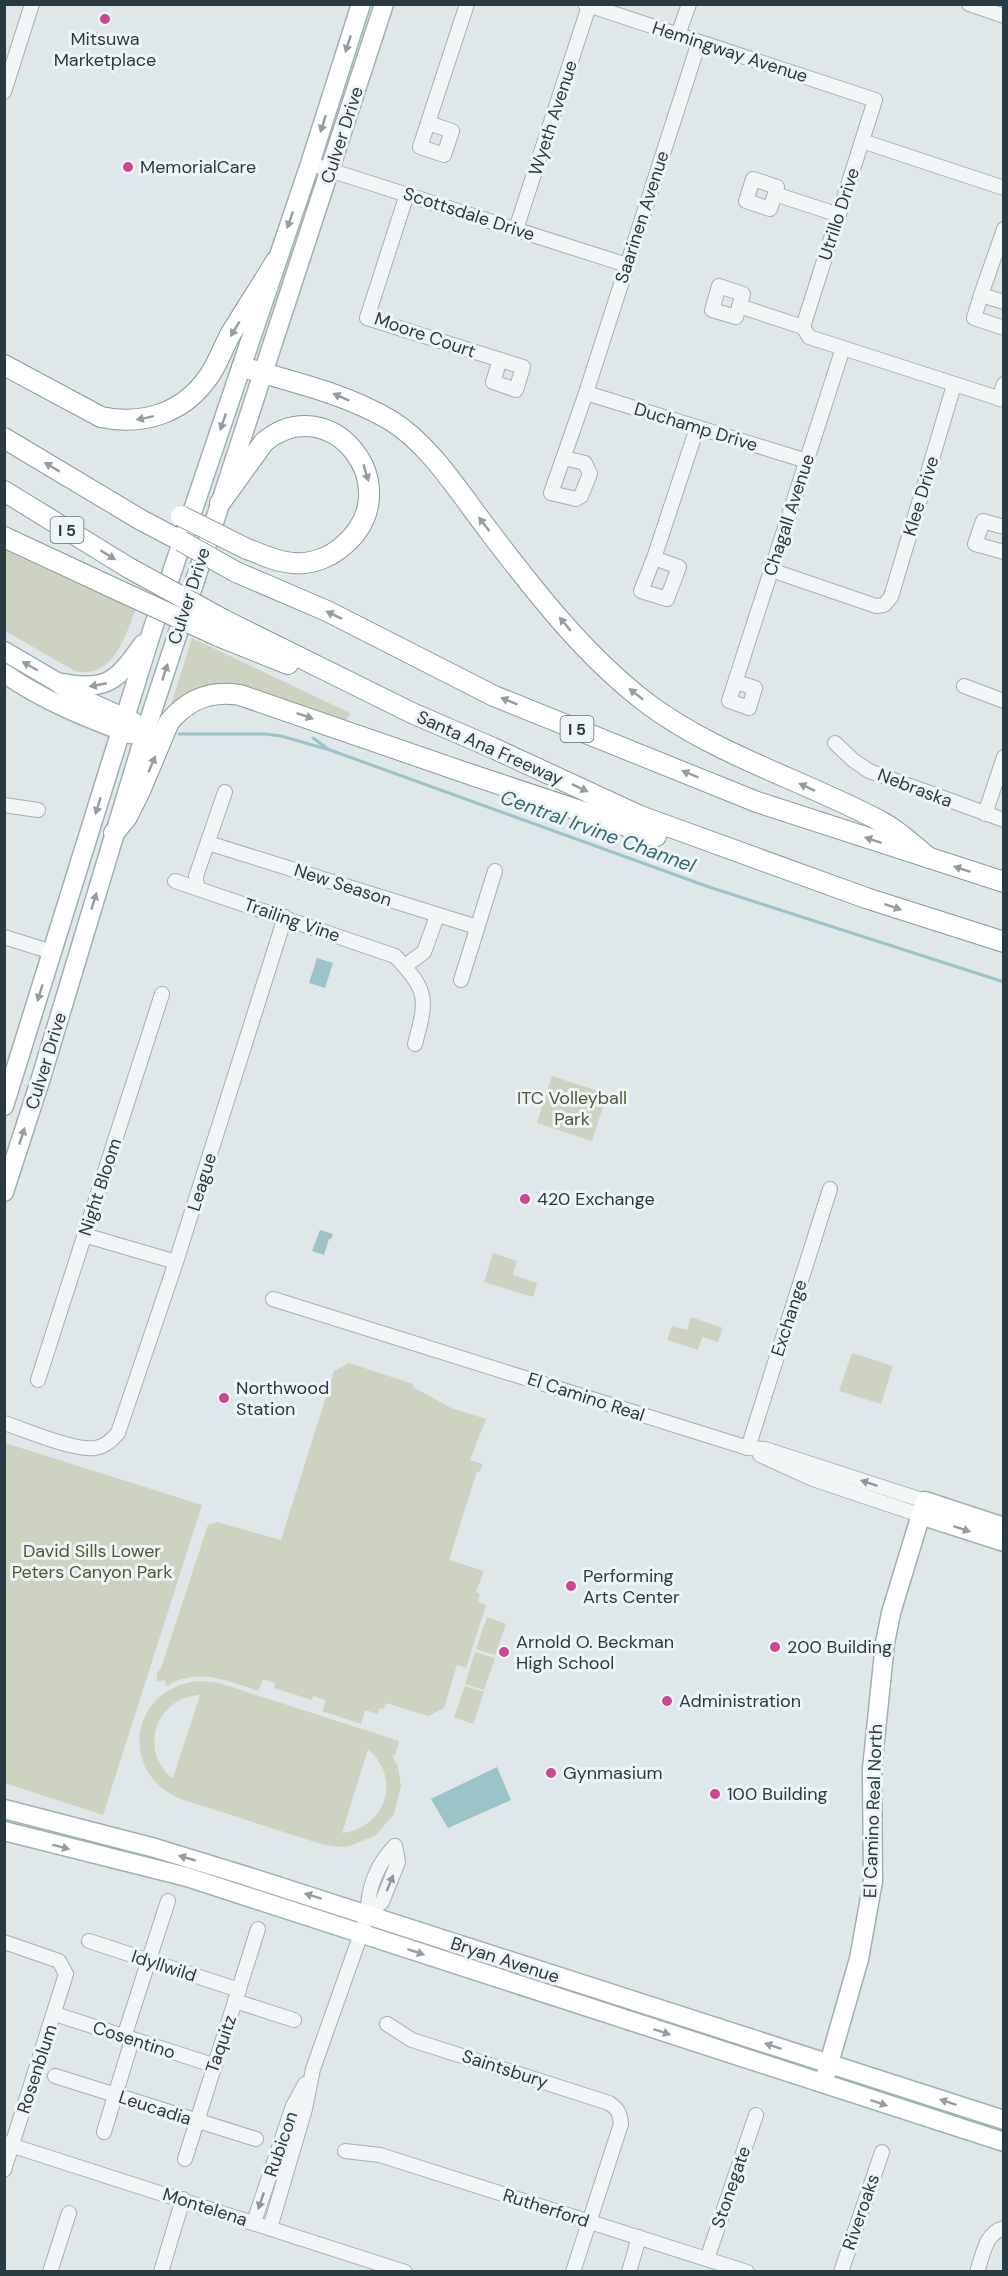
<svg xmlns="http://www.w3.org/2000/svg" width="1008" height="2276" font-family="'DM Sans',sans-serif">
  <rect width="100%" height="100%" fill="#e0e7e9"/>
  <g fill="#cdd2c1" fill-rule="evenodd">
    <path d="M 4,546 L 136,609 C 125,636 113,680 75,671 L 5,631 Z"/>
    <polygon points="192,638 350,713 345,724 250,691 169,711"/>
    <polygon points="552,1076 607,1094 592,1141 537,1123"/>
    <polygon points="493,1253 517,1261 513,1275 537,1283 533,1297 484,1282"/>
    <polygon points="691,1317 723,1328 718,1342 702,1337 698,1350 667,1340 672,1326 687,1330"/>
    <polygon points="852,1353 893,1366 881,1404 839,1391"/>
    <path d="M 349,1363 L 413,1384 L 413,1387 L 451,1408 L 486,1419 L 470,1460 L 483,1464 L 480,1472 L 477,1471 L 449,1560 L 484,1571 L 476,1592 L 480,1594 L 478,1602 L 486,1605 L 466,1668 L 457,1665 L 444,1708 L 428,1716 L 386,1703 L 384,1709 L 380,1708 L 378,1714 L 365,1710 L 361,1724 L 322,1711 L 326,1700 L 313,1696 L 312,1700 L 274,1688 L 275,1683 L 263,1679 L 258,1691 C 228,1681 197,1667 167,1686 L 164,1680 L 157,1682 L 157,1673 L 161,1668 L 208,1525 L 217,1522 L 281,1540 L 334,1371 Z"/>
    <polygon points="5,1443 202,1505 103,1815 5,1783"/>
    <polygon points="487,1617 506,1624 495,1655 476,1649"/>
    <polygon points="475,1652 495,1658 484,1690 465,1684"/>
    <path d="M 200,1681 L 219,1683 L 399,1741 L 395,1755 L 392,1755 L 398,1767 L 401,1786 L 394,1814 L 376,1835 L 350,1846 L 340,1847 L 321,1844 L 181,1799 C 116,1772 131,1686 200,1681 ZM 200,1695 L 173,1778 L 172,1778 C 138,1750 156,1697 200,1695 ZM 368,1749 C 402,1778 386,1828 342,1833 Z"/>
    <polygon points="465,1686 484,1692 473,1724 454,1717"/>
  </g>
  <g fill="#9bc3c8">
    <polygon points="317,958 333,963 325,988 309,983"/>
    <polygon points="320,1230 333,1234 331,1239 329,1239 324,1255 312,1251"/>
    <polygon points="497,1767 511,1800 448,1828 431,1799"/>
  </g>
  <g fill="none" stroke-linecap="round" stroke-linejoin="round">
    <g stroke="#9bc3c8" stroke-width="3">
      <polyline points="179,734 265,734 281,736 330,750 709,887 1004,982"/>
      <polyline points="313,738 328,749"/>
    </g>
    <g stroke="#a5b0b3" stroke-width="16">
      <g id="minor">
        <polyline points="585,4 875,100 803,327"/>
        <polyline points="969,4 1004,16"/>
        <polyline points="678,35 689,4"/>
        <polyline points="4,92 32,4"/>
        <polyline points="428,123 452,131 444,155 420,147 467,4"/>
        <polyline points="862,141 1004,188"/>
        <polyline points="320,167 627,265"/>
        <polyline points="407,194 367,318 523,367 516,390 493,382 500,360"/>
        <polyline points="775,194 770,209 746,201 753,179 777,187 775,194 839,215"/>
        <polyline points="516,229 589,6"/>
        <polyline points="1004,229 981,295 1004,302"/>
        <polygon points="719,286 743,294 736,317 712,310"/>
        <polyline points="981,295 974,318 1004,328"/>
        <polyline points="739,306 803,327 809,337 1004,400"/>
        <polyline points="586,393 807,461"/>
        <polyline points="999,399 1004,384"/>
        <polyline points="564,458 585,463 590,474 581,496 576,499 551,493 586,393 699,42"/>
        <polyline points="1004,527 983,521 975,544 1004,552"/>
        <polyline points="654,558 679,567 667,599 641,591 654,558 697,428"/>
        <polyline points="771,570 876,606 884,605 891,597 954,385"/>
        <polyline points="736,682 755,688 749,708 729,701 843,348"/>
        <polyline points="964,686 1004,701"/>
        <polyline points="835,743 853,760 869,771 1004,820"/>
        <polyline points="4,805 38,810"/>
        <polyline points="985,814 1004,757"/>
        <polyline points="208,843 477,927"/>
        <path d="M 175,881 L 395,956 C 429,992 427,999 415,1044"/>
        <polyline points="197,888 196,876 225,792"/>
        <polyline points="4,937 52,952"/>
        <polyline points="405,966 424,952 437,916"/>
        <polyline points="461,980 495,871"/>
        <polyline points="84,1235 176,1262"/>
        <polyline points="273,1299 748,1448 765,1449 925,1501"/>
        <polyline points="38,1380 162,994"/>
        <path d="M 4,1423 C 26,1430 74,1451 95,1448 C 105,1447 112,1440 118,1433 L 176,1262 L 285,917"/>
        <polyline points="748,1448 830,1189"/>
        <polyline points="760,1455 813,1479 920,1515"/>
        <polyline points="368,1914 382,1902 398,1862 395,1846"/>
        <polyline points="89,1941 239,1990"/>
        <polyline points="4,1942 59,1961 66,1974 4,2170"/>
        <polyline points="235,2001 294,2020"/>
        <polyline points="55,2014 213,2065"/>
        <path d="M 387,2024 L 412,2040 L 609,2103 C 618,2109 620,2113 621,2124 L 573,2272"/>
        <polyline points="124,2037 168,1901"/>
        <polyline points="55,2076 256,2139"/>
        <polyline points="104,2132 132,2040"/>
        <polyline points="4,2143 405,2272"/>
        <polyline points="345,2151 380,2155 747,2272"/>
        <polyline points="185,2159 258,1929"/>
        <polyline points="254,2222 293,2106 305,2084"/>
        <path d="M 270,2228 L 305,2109 L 313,2069 L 368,1914 C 367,1889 377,1864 395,1846"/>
        <polyline points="707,2259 756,2115"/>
        <polyline points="50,2272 69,2213"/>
        <polyline points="161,2272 183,2199"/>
        <polyline points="629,2272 639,2237"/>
        <polyline points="841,2272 882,2152"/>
        <path d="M 977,2272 C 983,2255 985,2233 1004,2228"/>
      </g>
    </g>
    <g stroke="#9fb0b4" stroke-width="21">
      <g id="major">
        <polyline points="4,651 57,682 74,695 134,722"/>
        <path d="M 4,673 C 42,700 87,718 130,734"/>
        <path d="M 63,683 C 108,692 118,679 143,644"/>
        <polyline points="4,1106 152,631 310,164 361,4"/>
        <polyline points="4,1192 41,1078 147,727 384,4"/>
        <polyline points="920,1515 1004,1542"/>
        <polyline points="4,1809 155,1848 243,1875 1004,2120"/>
        <polyline points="4,1831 187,1877 230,1891 1004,2142"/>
        <polyline points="826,2074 859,1959 873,1881 872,1769 885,1643 891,1613 925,1501 1004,1527"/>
      </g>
    </g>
    <g stroke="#889a9f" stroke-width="22">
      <g id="highway">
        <path d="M 4,365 L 101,417 C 143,426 184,413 209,376 C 218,363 223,348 230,335 C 245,310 261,286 276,261"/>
        <path d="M 242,367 C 292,382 344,393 390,420 C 430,444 461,495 489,531 C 536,593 586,657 648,704 C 718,756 806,781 882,822 C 899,831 914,846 929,858"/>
        <polyline points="4,438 141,520 181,541"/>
        <polyline points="4,491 129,568"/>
        <path d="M 220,503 L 264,442 C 330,387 411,487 344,545 C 331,557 311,565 293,563 C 277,562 260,554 245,548"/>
        <polyline points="4,537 122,592"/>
        <polyline points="236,572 327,611 494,696 757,802 1004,882"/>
        <polyline points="224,620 412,713 493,748 640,816 866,898 1004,942"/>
        <polyline points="218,636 288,664"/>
        <path d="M 114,833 L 127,817 L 140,791 L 169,722 C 188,699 211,690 240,695 L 472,775 L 656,836"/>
      </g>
    </g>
    <use href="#minor" stroke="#f3f6f7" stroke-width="14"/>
    <use href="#major" stroke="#fff" stroke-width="18"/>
    <use href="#highway" stroke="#fff" stroke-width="20"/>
    <g stroke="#889a9f" stroke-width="22" stroke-linecap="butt">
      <g id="highway-bridge">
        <polyline points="181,516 245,548"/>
        <polyline points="181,541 236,572"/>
        <polyline points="129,568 224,620"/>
        <polyline points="122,592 218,636"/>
      </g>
    </g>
    <use href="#highway-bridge" stroke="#fff" stroke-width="20"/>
  </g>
  <defs><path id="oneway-solid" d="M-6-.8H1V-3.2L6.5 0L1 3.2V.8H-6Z" transform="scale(1.5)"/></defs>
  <g fill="#949da0">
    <use href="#oneway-solid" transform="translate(348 44) rotate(108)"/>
    <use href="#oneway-solid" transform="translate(323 124) rotate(108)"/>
    <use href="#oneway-solid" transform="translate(290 220) rotate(109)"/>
    <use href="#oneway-solid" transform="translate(235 329) rotate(121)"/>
    <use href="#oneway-solid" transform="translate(341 397) rotate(-156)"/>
    <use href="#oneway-solid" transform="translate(145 418) rotate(168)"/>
    <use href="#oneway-solid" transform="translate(223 422) rotate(109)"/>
    <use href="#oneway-solid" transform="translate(52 467) rotate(-149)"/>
    <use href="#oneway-solid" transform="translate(366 473) rotate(73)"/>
    <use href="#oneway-solid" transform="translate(484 524) rotate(-127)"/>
    <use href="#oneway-solid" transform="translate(108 555) rotate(32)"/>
    <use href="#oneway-solid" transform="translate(334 615) rotate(-154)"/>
    <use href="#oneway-solid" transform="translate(565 624) rotate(-130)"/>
    <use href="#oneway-solid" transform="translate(30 666) rotate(-150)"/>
    <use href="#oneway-solid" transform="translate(165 672) rotate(-72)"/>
    <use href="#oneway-solid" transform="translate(98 685) rotate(169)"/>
    <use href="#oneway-solid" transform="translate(636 694) rotate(-142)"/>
    <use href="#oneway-solid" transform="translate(509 701) rotate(-158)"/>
    <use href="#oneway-solid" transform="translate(305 716) rotate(19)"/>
    <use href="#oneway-solid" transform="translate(152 764) rotate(-67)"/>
    <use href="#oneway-solid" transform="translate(690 774) rotate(-158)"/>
    <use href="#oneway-solid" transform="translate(807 787) rotate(-155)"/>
    <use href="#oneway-solid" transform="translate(580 788) rotate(25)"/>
    <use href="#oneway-solid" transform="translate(98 806) rotate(107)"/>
    <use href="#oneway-solid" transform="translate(873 840) rotate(-162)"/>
    <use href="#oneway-solid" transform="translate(962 869) rotate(-162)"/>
    <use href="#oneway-solid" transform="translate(94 901) rotate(-73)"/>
    <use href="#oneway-solid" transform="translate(893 907) rotate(18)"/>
    <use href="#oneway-solid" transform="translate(40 993) rotate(107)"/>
    <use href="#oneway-solid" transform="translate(22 1136) rotate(-72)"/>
    <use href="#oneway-solid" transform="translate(962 1529) rotate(18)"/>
    <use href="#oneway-solid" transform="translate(61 1847) rotate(15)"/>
    <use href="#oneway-solid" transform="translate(187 1858) rotate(-164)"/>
    <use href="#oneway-solid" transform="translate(313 1896) rotate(-163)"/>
    <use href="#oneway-solid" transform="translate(416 1952) rotate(18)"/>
    <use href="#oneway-solid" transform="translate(662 2032) rotate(18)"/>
    <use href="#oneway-solid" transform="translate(773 2046) rotate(-162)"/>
    <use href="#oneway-solid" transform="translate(948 2102) rotate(-162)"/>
    <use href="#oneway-solid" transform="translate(879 2103) rotate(18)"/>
  </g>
  <g fill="#8e989c">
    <use href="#oneway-solid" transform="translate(869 1483) rotate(-162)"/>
    <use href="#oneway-solid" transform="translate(390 1883) rotate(-68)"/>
    <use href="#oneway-solid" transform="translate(261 2201) rotate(109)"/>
  </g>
  <g fill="#cc4791" stroke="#eff5f6" stroke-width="2">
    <circle cx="105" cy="19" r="6"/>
    <circle cx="128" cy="167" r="6"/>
    <circle cx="525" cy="1199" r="6"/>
    <circle cx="224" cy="1398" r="6"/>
    <circle cx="571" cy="1586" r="6"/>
    <circle cx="775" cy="1647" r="6"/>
    <circle cx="504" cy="1652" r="6"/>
    <circle cx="667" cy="1701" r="6"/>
    <circle cx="551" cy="1773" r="6"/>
    <circle cx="715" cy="1794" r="6"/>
  </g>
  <g text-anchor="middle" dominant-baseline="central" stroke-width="6" stroke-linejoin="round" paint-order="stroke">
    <g fill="#eff5f6" stroke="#647377" stroke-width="1.5">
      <rect x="50.5" y="517" width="33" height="26" rx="4.5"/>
      <rect x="560.5" y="716" width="33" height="26" rx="4.5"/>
    </g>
    <g font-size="16" font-weight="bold" fill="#293b40">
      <text x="67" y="530">I 5</text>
      <text x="577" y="729">I 5</text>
    </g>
    <g font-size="18" fill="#293b40" stroke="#eff5f6" text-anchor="start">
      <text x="105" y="39" text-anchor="middle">Mitsuwa<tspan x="105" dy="21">Marketplace</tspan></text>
      <text x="140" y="167">MemorialCare</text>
      <text x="537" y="1199">420 Exchange</text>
      <text x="236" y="1388">Northwood<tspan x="236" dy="21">Station</tspan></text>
      <text x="583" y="1576">Performing<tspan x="583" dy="21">Arts Center</tspan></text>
      <text x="516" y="1642">Arnold O. Beckman<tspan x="516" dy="21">High School</tspan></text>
      <text x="787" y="1647">200 Building</text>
      <text x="679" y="1701">Administration</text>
      <text x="563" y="1773">Gynmasium</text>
      <text x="727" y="1794">100 Building</text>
    </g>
    <g font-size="18" fill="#293b40" stroke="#eff5f6">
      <text transform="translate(730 52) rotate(18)">Hemingway Avenue</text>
      <text transform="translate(553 118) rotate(-72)">Wyeth Avenue</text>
      <text transform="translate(342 135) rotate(-72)">Culver Drive</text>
      <text transform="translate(469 214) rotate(18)">Scottsdale Drive</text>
      <text transform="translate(839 214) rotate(-72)">Utrillo Drive</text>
      <text transform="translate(642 217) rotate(-72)">Saarinen Avenue</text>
      <text transform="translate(425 335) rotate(19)">Moore Court</text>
      <text transform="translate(696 427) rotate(17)">Duchamp Drive</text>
      <text transform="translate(921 496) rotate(-73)">Klee Drive</text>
      <text transform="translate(789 515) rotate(-72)">Chagall Avenue</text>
      <text transform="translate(189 596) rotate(-72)">Culver Drive</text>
      <text transform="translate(490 748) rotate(24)">Santa Ana Freeway</text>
      <text transform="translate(915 788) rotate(21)">Nebraska</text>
      <text transform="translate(343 885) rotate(18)">New Season</text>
      <text transform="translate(292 920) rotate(19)">Trailing Vine</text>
      <text transform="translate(46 1061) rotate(-73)">Culver Drive</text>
      <text transform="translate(202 1182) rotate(-73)">League</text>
      <text transform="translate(100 1187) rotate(-72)">Night Bloom</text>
      <text transform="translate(789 1318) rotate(-72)">Exchange</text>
      <text transform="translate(586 1397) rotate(18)">El Camino Real</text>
      <text transform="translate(873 1811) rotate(-88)">El Camino Real North</text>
      <text transform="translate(505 1960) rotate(18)">Bryan Avenue</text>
      <text transform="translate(164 1966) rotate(18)">Idyllwild</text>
      <text transform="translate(134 2040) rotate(18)">Cosentino</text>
      <text transform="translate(221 2044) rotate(-71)">Taquitz</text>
      <text transform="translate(37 2069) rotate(-72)">Rosenblum</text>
      <text transform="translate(505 2069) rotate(18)">Saintsbury</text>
      <text transform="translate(155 2108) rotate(18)">Leucadia</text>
      <text transform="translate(281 2144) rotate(-71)">Rubicon</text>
      <text transform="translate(731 2187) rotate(-71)">Stonegate</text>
      <text transform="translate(205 2207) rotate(18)">Montelena</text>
      <text transform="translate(546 2208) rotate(18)">Rutherford</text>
      <text transform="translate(861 2212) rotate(-71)">Riveroaks</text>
    </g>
    <g font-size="18" fill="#4c5b36" stroke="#eff5f6">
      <text x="572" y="1098">ITC Volleyball<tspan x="572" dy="21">Park</tspan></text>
      <text x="92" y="1551">David Sills Lower<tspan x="92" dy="21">Peters Canyon Park</tspan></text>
    </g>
    <g font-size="20" font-style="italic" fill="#346a73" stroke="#eff5f6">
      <text transform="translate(598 831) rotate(20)">Central Irvine Channel</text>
    </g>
  </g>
  <rect width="1008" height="2276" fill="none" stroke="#293b40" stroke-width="12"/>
</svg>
